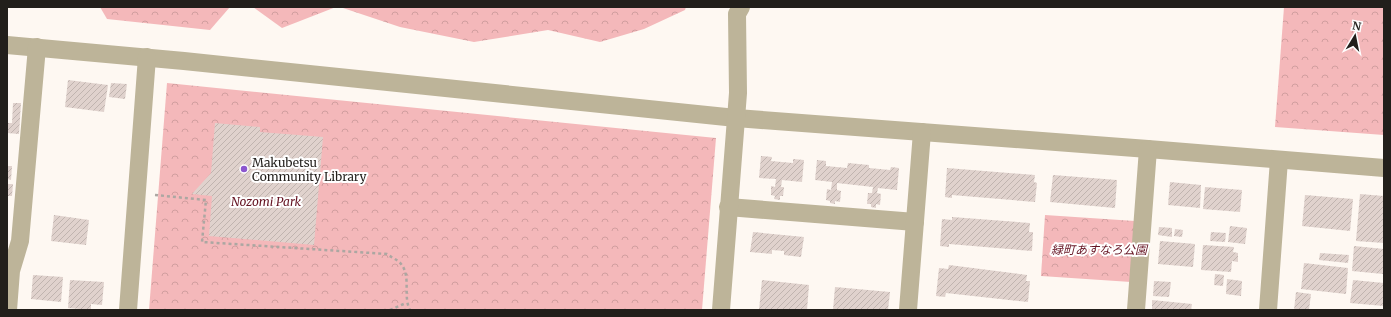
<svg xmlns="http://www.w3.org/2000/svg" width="1391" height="317" font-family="Merriweather,'Noto Sans JP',serif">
  <defs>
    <pattern id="forest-crowns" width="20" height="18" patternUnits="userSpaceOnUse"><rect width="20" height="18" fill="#f4b8ba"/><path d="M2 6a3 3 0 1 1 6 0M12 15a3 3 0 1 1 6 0" fill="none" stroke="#d19e9f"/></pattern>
    <pattern id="building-hatch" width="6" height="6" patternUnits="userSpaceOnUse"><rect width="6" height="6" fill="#e0d2cd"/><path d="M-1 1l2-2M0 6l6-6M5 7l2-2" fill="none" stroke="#c0b4af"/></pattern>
  </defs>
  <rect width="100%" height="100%" fill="#fef8f2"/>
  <g fill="url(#forest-crowns)">
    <polygon points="100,7 230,7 210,30 107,19"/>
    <polygon points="253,7 336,7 282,28"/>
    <polygon points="340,7 686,7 685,10 644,29 600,42 548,30 474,42 400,27"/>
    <polygon points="1284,7 1384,7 1384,135 1275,127"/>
    <polygon points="167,83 716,138 702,310 149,310"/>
    <polygon points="1045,215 1135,221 1131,282 1041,276"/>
  </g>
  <g fill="url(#building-hatch)">
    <polygon points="68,80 108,85 104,112 65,107"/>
    <polygon points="111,83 127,84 125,99 109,97"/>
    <polygon points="13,103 21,103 19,134 7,133 7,123 12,123"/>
    <polygon points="215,123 260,127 260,132 323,137 314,245 209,236 212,196 192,194 211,173"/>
    <polygon points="761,156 772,157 771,161 793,163 793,159 804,160 802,182 782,180 781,187 784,187 783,196 780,196 780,200 774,199 775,196 771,195 771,186 775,187 776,179 759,178"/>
    <polygon points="817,160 826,161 826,166 847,168 848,163 869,165 869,168 890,170 891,167 899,168 897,190 878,188 877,193 881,194 880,205 876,204 876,208 871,207 871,204 867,204 868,193 872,193 873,187 837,183 837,190 841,191 840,202 835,201 835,204 830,203 830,201 826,200 827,189 831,190 832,182 815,180"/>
    <polygon points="7,166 12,166 11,180 7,179"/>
    <polygon points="947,168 1035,175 1034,182 1037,183 1035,202 952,195 952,198 945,197"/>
    <polygon points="1053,175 1117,180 1115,208 1050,202"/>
    <polygon points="1170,182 1201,185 1200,208 1168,205"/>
    <polygon points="7,184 13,184 12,196 7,196"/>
    <polygon points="1205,187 1242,190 1240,212 1203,209"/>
    <polygon points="1360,194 1384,196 1384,243 1356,241"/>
    <polygon points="1305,195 1353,199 1350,231 1302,226"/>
    <polygon points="54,215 89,220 86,245 51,241"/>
    <polygon points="952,217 1030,223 1029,232 1033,232 1032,251 949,244 949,247 940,246 942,219 952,220"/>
    <polygon points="1230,226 1247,228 1245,244 1228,242"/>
    <polygon points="1159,227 1172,228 1172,237 1158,235"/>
    <polygon points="1175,229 1183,230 1182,237 1174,236"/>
    <polygon points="753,232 804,237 801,257 784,255 784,251 772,250 772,254 750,252"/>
    <polygon points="1211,232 1226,233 1225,242 1210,241"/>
    <polygon points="1160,241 1195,244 1193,267 1158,264"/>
    <polygon points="1203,245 1234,247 1233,252 1238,253 1238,262 1232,261 1231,272 1201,270"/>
    <polygon points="1354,246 1384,249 1383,274 1352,271"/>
    <polygon points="1320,253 1349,255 1348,263 1319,260"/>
    <polygon points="1304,263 1348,268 1346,294 1301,289"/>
    <polygon points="949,265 1027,275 1026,281 1030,281 1028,302 946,293 945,297 936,296 939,268 948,269"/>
    <polygon points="1215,274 1224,275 1223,286 1214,285"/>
    <polygon points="33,275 63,277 61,302 31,299"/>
    <polygon points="1227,279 1242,281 1241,296 1226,294"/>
    <polygon points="70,280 104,282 102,305 91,304 91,310 68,308"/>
    <polygon points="762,280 809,285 807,310 759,310"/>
    <polygon points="1353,280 1384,283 1384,306 1350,303"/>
    <polygon points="1154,281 1171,282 1169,297 1153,296"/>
    <polygon points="835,287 890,292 888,310 833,310"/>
    <polygon points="1296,292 1311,294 1309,310 1294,310"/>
    <polygon points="1152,300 1192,304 1191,310 1152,310"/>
  </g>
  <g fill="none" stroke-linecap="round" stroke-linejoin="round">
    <g stroke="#aca7a2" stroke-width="2.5" stroke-dasharray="3 3" stroke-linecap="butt">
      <path d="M 155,195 L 206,200 L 202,242 L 387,254 C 391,257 395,259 398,261 C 413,273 402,295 410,310"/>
      <polyline points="390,310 406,303"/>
    </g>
    <g stroke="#bdb499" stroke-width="18">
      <polyline points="7,45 184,61 736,118 1148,149 1384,168"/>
      <polyline points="728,207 915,222"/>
      <polyline points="8,310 11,271 20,241 37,47"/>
      <polyline points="128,310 147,57"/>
      <polyline points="721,310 738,93 737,14 741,7"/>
      <polyline points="908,310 922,132"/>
      <polyline points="1136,310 1148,149"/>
      <polyline points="1268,310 1279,160"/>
    </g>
  </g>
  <circle fill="#8c56ce" stroke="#fff" stroke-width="1.5" cx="244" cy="169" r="4"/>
  <g text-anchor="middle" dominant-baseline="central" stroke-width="4" stroke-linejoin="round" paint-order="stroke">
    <g font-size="12" fill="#221f1b" stroke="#fff" text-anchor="start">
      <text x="252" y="162">Makubetsu<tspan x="252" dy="14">Community Library</tspan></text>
    </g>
    <g font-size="12" font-style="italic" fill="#651322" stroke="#fff">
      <text x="266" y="201">Nozomi Park</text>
      <text x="1099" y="249">緑町あすなろ公園</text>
    </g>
  </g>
  <rect width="1391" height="317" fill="none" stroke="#221f1b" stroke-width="16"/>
  <g transform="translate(1355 36) rotate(10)" stroke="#ffffff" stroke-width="3" paint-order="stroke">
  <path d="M0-3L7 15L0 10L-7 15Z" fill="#221f1b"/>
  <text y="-6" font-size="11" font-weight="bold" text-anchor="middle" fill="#221f1b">N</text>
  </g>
</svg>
